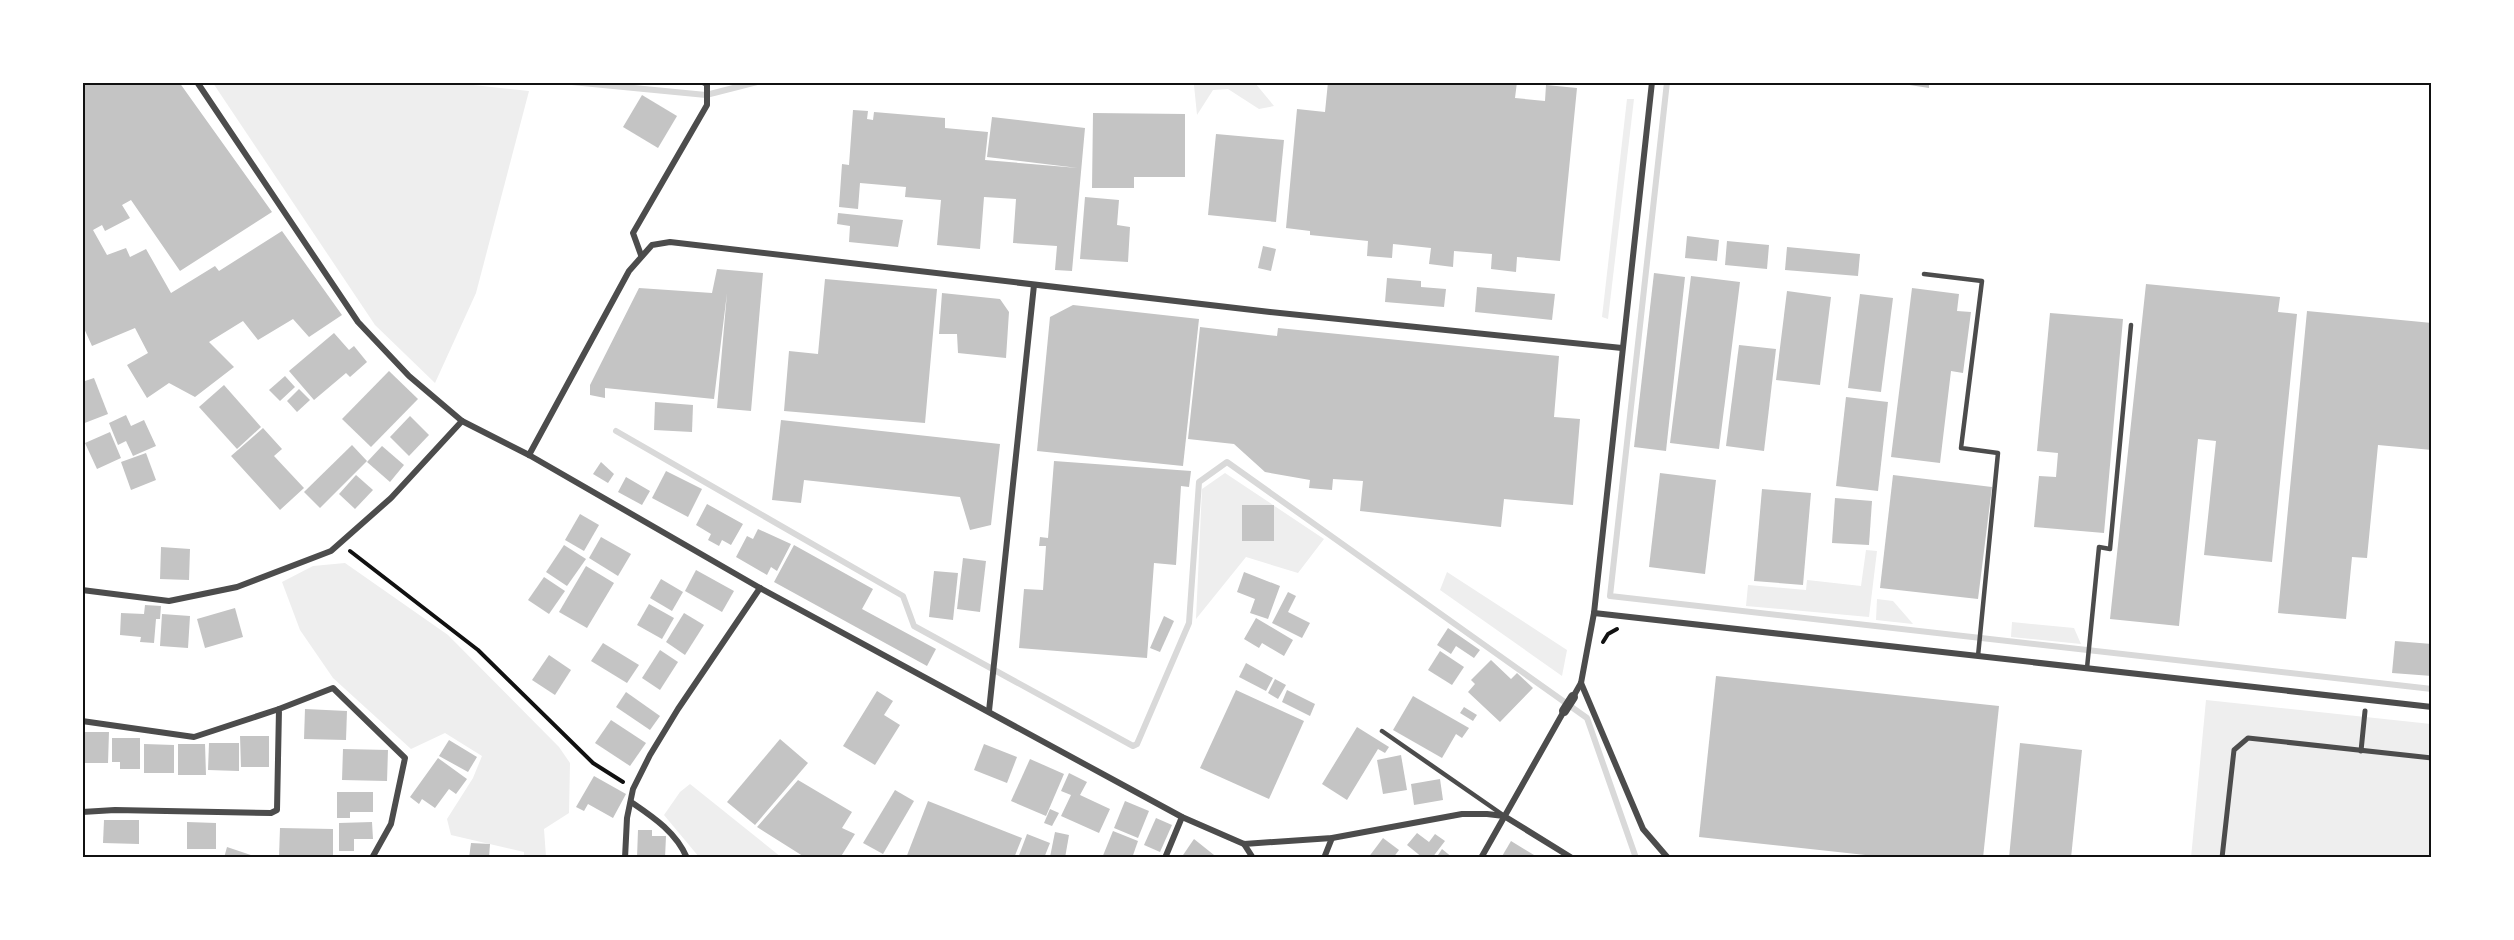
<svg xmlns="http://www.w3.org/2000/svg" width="2514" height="940" font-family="'Open Sans',sans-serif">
  <rect width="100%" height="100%" fill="#fff"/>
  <g fill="#eee">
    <polygon points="446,82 529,91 476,293 435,383 375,325 213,83"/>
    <polygon points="1188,83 1255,83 1274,106 1259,109 1228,89 1213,90 1197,115 1194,85"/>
    <polygon points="1627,99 1634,99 1608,319 1602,317"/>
    <polygon points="1225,473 1324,539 1298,573 1246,557 1196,619 1202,489"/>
    <polygon points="1866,550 1877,551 1869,617 1746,606 1748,585 1806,590 1807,580 1861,586"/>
    <polygon points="345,563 448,635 559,747 570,763 569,813 544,829 546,857 524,857 524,852 451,835 447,819 473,778 482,756 445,733 411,749 333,678 300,630 282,582 313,566"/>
    <polygon points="1447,572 1567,650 1562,676 1440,590"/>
    <polygon points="1877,599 1893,601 1913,624 1876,620"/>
    <polygon points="2012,622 2074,628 2081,644 2011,637"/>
    <polygon points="2206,700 2431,724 2431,857 2191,858"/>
    <polygon points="690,784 781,857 699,857 664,815 680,792"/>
  </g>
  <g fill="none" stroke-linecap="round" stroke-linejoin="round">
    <g stroke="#d9d9d9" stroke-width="6">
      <polyline points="572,82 706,95 757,82"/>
      <polyline points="1667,82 1610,596 2432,689"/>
      <polyline points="616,431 903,596 914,626 1133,746 1137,744 1189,623 1199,482 1227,462 1587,718 1636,858"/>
    </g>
  </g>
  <g fill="#c4c4c4">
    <polygon points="82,82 179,82 272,212 180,271 131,200 122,205 130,218 105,231 102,225 93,230 107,255 126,248 130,257 146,249 171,293 215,266 219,271 282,231 342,315 309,337 293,319 258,340 243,321 209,342 234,367 195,397 169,383 147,398 127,365 148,353 135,328 92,346 82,324"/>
    <polygon points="1328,82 1517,82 1515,98 1545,101 1546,85 1577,88 1560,261 1517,257 1516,272 1491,269 1492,254 1454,251 1453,267 1429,264 1431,248 1393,244 1392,258 1367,256 1368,241 1310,235 1310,231 1286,228 1297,109 1325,112"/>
    <polygon points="1890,82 1929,82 1929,88"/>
    <polygon points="642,95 677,116 658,148 623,127"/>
    <polygon points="853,110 868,111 867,119 873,120 874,112 945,118 945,128 988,132 985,160 1078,168 987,157 992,117 1085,128 1072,271 1055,270 1057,246 1013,243 1016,199 984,197 980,249 937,245 941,200 905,197 906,187 860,183 858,209 839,207 842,164 849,165"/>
    <polygon points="1093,113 1185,114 1185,177 1134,177 1134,188 1092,188"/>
    <polygon points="1216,134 1284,140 1276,222 1208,215"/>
    <polygon points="1085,197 1119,200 1117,225 1130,227 1128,262 1080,259"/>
    <polygon points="838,213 903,220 898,247 849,242 850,226 837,224"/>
    <polygon points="1687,236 1719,240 1717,261 1685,258"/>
    <polygon points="1727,241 1769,245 1767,269 1725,265"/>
    <polygon points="1263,246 1276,249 1271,271 1258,268"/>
    <polygon points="1787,247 1860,254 1858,276 1785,270"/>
    <polygon points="717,269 763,273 751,411 717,408 727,293 714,399 605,388 605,398 590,395 590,385 639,288 712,293"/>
    <polygon points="1654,273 1685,277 1666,451 1634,447"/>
    <polygon points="1691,276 1740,282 1719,449 1670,443"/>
    <polygon points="1387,278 1421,281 1421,287 1446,289 1444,307 1385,302"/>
    <polygon points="825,279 937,289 925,423 784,411 789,351 818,354"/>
    <polygon points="2146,284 2280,297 2278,312 2297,314 2272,562 2204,555 2216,441 2198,439 2179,626 2110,619"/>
    <polygon points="1477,287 1555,294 1552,320 1475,312"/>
    <polygon points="1912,288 1959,294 1957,311 1971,312 1963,373 1951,371 1940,463 1891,457"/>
    <polygon points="1787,291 1831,297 1820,385 1776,380"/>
    <polygon points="942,293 1000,299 1009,312 1006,358 958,353 957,334 939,334"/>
    <polygon points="1860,294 1893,298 1881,392 1848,388"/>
    <polygon points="1073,305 1199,319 1183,466 1037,451 1050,317"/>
    <polygon points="2307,311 2432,323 2432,450 2378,445 2367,558 2352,557 2346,619 2278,613"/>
    <polygon points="2050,313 2123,319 2104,533 2034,527 2039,476 2056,477 2058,453 2037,451"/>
    <polygon points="1200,327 1277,336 1278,328 1559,356 1554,417 1580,419 1573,505 1504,499 1501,527 1360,511 1363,481 1333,479 1332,490 1309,488 1310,480 1265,472 1234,444 1188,439"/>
    <polygon points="334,333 349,350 354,346 367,362 350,377 346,373 314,400 289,371"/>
    <polygon points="1739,345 1776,349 1764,451 1726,446"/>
    <polygon points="389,371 418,399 371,447 342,419"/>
    <polygon points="285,376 295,387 280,401 269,390"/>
    <polygon points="94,378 108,414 82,424 82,382"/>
    <polygon points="224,385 261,427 237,449 199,407"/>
    <polygon points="299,389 310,400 297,412 287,401"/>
    <polygon points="1846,397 1888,402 1878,491 1836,486"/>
    <polygon points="655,402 693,405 692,432 654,430"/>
    <polygon points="126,415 131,426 144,420 156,446 133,456 126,441 118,445 109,423"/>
    <polygon points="410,416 429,435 409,456 390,437"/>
    <polygon points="781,420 1000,444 991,525 970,530 960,497 804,480 801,503 772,500"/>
    <polygon points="263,428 282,449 274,456 304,488 280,510 231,456"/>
    <polygon points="110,432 121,458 97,469 85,443"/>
    <polygon points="352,445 367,461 320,508 304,492"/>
    <polygon points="382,446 404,465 390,482 367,462"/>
    <polygon points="146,453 156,480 131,490 121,462"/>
    <polygon points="1054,461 1191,471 1189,487 1181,486 1176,565 1154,563 1147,658 1019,648 1024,589 1043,590 1046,546 1039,546 1040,537 1048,538"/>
    <polygon points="601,462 614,474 608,483 593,474"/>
    <polygon points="666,471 702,489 688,517 652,498"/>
    <polygon points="1660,473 1716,480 1705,574 1649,567"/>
    <polygon points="356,475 373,490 355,509 339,494"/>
    <polygon points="1893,475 1992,487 1978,599 1880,588"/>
    <polygon points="626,477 650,491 642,505 618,492"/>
    <polygon points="1762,489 1811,493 1803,585 1754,581"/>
    <polygon points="1835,498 1872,501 1869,545 1832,543"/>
    <polygon points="707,504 743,524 731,545 722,540 719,546 708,540 711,534 696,525"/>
    <rect x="1242" y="505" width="32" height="36"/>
    <polygon points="580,514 599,525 584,551 565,540"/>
    <polygon points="758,529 791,544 777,571 771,567 767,575 736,557 747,536 753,539"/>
    <polygon points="601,537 631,554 618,576 589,558"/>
    <polygon points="564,545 586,559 567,586 546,572"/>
    <polygon points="794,545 873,589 862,609 936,649 927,666 774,582"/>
    <polygon points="161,547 190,549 189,580 160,579"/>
    <polygon points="963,558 986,561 980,612 957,609"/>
    <polygon points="586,566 614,583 587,628 559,612"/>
    <polygon points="696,570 734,591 722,612 685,591"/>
    <polygon points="934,571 958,573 953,620 929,617"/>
    <polygon points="1244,572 1280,586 1268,619 1250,613 1255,599 1237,592"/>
    <polygon points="544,577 565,591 549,614 528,600"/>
    <polygon points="661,579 683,592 672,611 650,598"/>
    <polygon points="1288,592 1296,596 1288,612 1310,623 1302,638 1272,623"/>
    <polygon points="649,604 674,618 662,639 637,625"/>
    <polygon points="145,605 161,606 160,619 156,619 154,643 140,642 141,637 120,635 121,613 144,614"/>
    <polygon points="235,608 243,637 205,648 197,619"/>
    <polygon points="684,613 704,625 685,655 666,642"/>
    <polygon points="162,614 190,616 188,648 160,646"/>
    <polygon points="1164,616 1174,621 1160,652 1150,648"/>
    <polygon points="1256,618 1293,640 1284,656 1262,643 1259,648 1244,639"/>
    <polygon points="1448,628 1480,650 1474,658 1456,646 1451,654 1437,645"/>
    <polygon points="2395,641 2432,644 2432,676 2392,673"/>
    <polygon points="603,643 639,665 627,683 591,661"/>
    <polygon points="660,650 678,662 660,690 642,678"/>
    <polygon points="1440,651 1464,667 1452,685 1428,670"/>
    <polygon points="549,655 571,670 555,695 532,680"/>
    <polygon points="1491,660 1511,679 1517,673 1533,688 1500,722 1468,692 1475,684 1471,680"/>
    <polygon points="1246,663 1273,678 1266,691 1239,677"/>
    <polygon points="1716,676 1999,706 1983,858 1893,858 1699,837"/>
    <polygon points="1275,679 1286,685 1278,699 1268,693"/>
    <polygon points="1236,690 1304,721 1269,799 1200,768"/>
    <polygon points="1287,690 1315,704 1310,716 1282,702"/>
    <polygon points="877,691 893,701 884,715 900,725 875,765 843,746"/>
    <polygon points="626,692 660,716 650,730 616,707"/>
    <polygon points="1413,696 1469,728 1462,738 1456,734 1442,758 1393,730"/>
    <polygon points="1464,707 1477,715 1473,721 1460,713"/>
    <polygon points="305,709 347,711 346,740 304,739"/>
    <polygon points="611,720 646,743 630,766 595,743"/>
    <polygon points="1357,727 1389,747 1385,753 1378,749 1347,800 1322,784"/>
    <polygon points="82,732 109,732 108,763 82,763"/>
    <polygon points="240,736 269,736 269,767 241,767"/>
    <polygon points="112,738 140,738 140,769 120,769 120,762 112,762"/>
    <polygon points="780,739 808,763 755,825 727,802"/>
    <polygon points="449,740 477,757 468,772 439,756"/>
    <polygon points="209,743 239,743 239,771 208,770"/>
    <polygon points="2020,743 2082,750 2071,858 2009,858"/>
    <polygon points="144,744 174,745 174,773 144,773"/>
    <polygon points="178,744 205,744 206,775 178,775"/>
    <polygon points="984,744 1017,757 1007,783 974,770"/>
    <polygon points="343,749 388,750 387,781 342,780"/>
    <polygon points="1401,755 1407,790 1383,794 1377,760"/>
    <polygon points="438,758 467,779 456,794 449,789 435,808 422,799 419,804 410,797"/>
    <polygon points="1030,759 1064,774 1046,816 1011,801"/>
    <polygon points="1069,773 1087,782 1080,795 1110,809 1099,833 1061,816 1071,795 1061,791"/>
    <polygon points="594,776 626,794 613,818 588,804 584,811 576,807"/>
    <polygon points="1440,779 1443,800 1414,805 1411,784"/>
    <polygon points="798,780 852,812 842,828 855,834 840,858 806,858 757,827"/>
    <polygon points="895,790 914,801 883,854 863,843"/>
    <polygon points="337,792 373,792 373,812 350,812 350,818 337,818"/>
    <polygon points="928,801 1022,838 1014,858 906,858"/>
    <polygon points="1125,801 1149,811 1138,838 1114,828"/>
    <polygon points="1050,809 1059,813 1052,826 1044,823"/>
    <polygon points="1156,818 1172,825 1160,852 1144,845"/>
    <polygon points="104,820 139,820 139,844 103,843"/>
    <polygon points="187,822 216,823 216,849 187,849"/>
    <polygon points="372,822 373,839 354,839 354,851 339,851 339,823"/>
    <polygon points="280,828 333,829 333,858 279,857"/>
    <polygon points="638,830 652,830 652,836 666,836 665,858 637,858"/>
    <polygon points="1113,831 1138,841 1132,858 1102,858"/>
    <polygon points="1055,832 1069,835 1065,858 1050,857"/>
    <polygon points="1417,833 1429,842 1435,834 1445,841 1432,858 1423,858 1407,845"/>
    <polygon points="1027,834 1050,843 1044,858 1018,858"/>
    <polygon points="1383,838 1399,850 1393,858 1368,858"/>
    <polygon points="1194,839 1214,855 1212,858 1181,858"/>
    <polygon points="1511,841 1534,855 1533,858 1501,858"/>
    <polygon points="471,843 490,844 489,858 469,858"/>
    <polygon points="227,847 257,857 257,858 224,858"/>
    <polygon points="1442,849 1453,858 1436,858"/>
  </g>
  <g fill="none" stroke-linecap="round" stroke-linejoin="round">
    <g stroke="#111" stroke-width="4">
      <polyline points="350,551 478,650 593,763 623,782"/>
      <polyline points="1603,642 1608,634 1617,629"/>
    </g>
    <g stroke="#4c4c4c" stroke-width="4.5">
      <polyline points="1924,274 1982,281 1961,448 1998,453 1978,656"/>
      <polyline points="2087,668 2099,547 2110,549 2131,325"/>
      <polyline points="1382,731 1503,815"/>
    </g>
    <g stroke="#4c4c4c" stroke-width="5">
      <polyline points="2361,751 2365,711"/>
      <polyline points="2222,858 2234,750 2248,738 2432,758"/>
    </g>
    <g stroke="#4c4c4c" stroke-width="6">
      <polyline points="197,82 358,322 409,376 462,421 529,455 760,588 1182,817 1244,844 1332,838 1462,814 1487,814 1504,816 1572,858"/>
      <polyline points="641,255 633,233 707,105 707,84 703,82"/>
      <polyline points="529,455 629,271 652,245 670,242 1270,312 1622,348"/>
      <polyline points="82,590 169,601 237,587 331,551 391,498 462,421"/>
      <polyline points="1594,613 2432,707"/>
      <polyline points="1581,683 1643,829 1668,858"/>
      <polyline points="1573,697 1581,683 1594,613 1652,82"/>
      <polyline points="989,711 1034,285"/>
      <polyline points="82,721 194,737 279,709"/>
      <path d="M 631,802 C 653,817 676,832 687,858"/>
      <polyline points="82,812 115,810 271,813 277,810 279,709 333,688 405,758 391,824 372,858"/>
      <polyline points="1244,844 1253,858"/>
      <polyline points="625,858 627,818 633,789 650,755 678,709 760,588"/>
      <polyline points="1165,858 1182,817"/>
      <polyline points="1324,858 1332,838"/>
      <polyline points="1481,858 1564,711"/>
    </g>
    <polyline stroke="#4c4c4c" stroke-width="10" points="1564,711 1573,697"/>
  </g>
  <rect width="2514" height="940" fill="none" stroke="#ffffff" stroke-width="168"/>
  <rect x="84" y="84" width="2346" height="772" fill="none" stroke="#111" stroke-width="2"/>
</svg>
